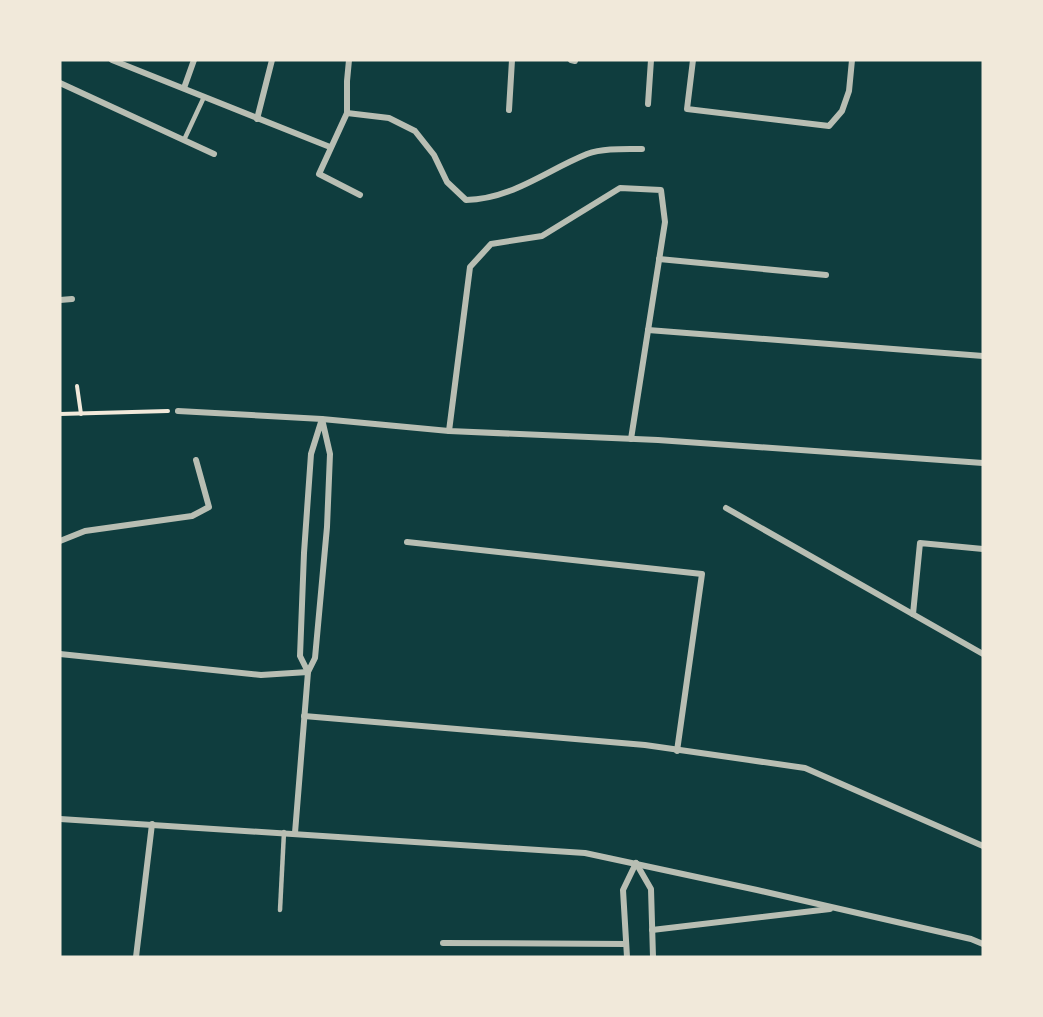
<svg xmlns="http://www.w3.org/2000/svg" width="1043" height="1017" font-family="'Source Sans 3',sans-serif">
  <rect width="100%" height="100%" fill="#0f3d3e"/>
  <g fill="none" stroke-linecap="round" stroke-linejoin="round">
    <g stroke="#f1e9da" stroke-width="4">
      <polyline points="77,386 81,414"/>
      <polyline points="60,414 168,411"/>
    </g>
    <g stroke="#b8beb3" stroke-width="4.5">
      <polyline points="184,140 204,97"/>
      <polyline points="280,910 284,832"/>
    </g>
    <g stroke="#b8beb3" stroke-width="6">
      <polyline points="112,60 330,147"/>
      <polyline points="349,60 347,81 347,113 319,174 360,195"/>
      <polyline points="571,60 575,61"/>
      <polyline points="693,60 687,109 829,126 842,111 849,91 852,60"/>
      <polyline points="60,83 214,154"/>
      <polyline points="184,88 194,60"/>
      <polyline points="648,104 651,60"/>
      <polyline points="509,110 512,60"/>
      <path d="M 347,113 L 389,118 L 415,131 L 434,155 L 447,182 L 466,200 C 512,199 545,171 587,154 C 603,148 624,149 642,149"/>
      <polyline points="257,119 272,60"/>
      <polyline points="659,259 826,275"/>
      <polyline points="60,300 72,299"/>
      <polyline points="648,330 983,356"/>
      <polyline points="178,411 322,419 449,431 658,440 983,463"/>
      <polygon points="322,419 330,454 327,527 315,658 308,672 300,656 304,553 311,454"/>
      <polyline points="449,431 470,267 491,244 542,236 620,188 661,190 665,222 631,439"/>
      <polyline points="726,508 983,654"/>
      <polyline points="60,541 85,531 192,516 209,507 196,460"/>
      <polyline points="407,542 702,574 677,751"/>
      <polyline points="913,614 920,543 983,549"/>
      <polyline points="60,654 261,675 308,672 295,833"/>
      <polyline points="304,716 645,745 805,768 983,846"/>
      <polyline points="60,819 585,853 757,890 971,939 983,944"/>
      <polyline points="636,863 651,889 653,957"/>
      <polyline points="652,930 830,909"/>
      <polyline points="443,943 626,944"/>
      <polyline points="136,957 152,824"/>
      <polyline points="627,957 623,890 636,863"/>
    </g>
  </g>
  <rect width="1043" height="1017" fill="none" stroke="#f1e9da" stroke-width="123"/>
</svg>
